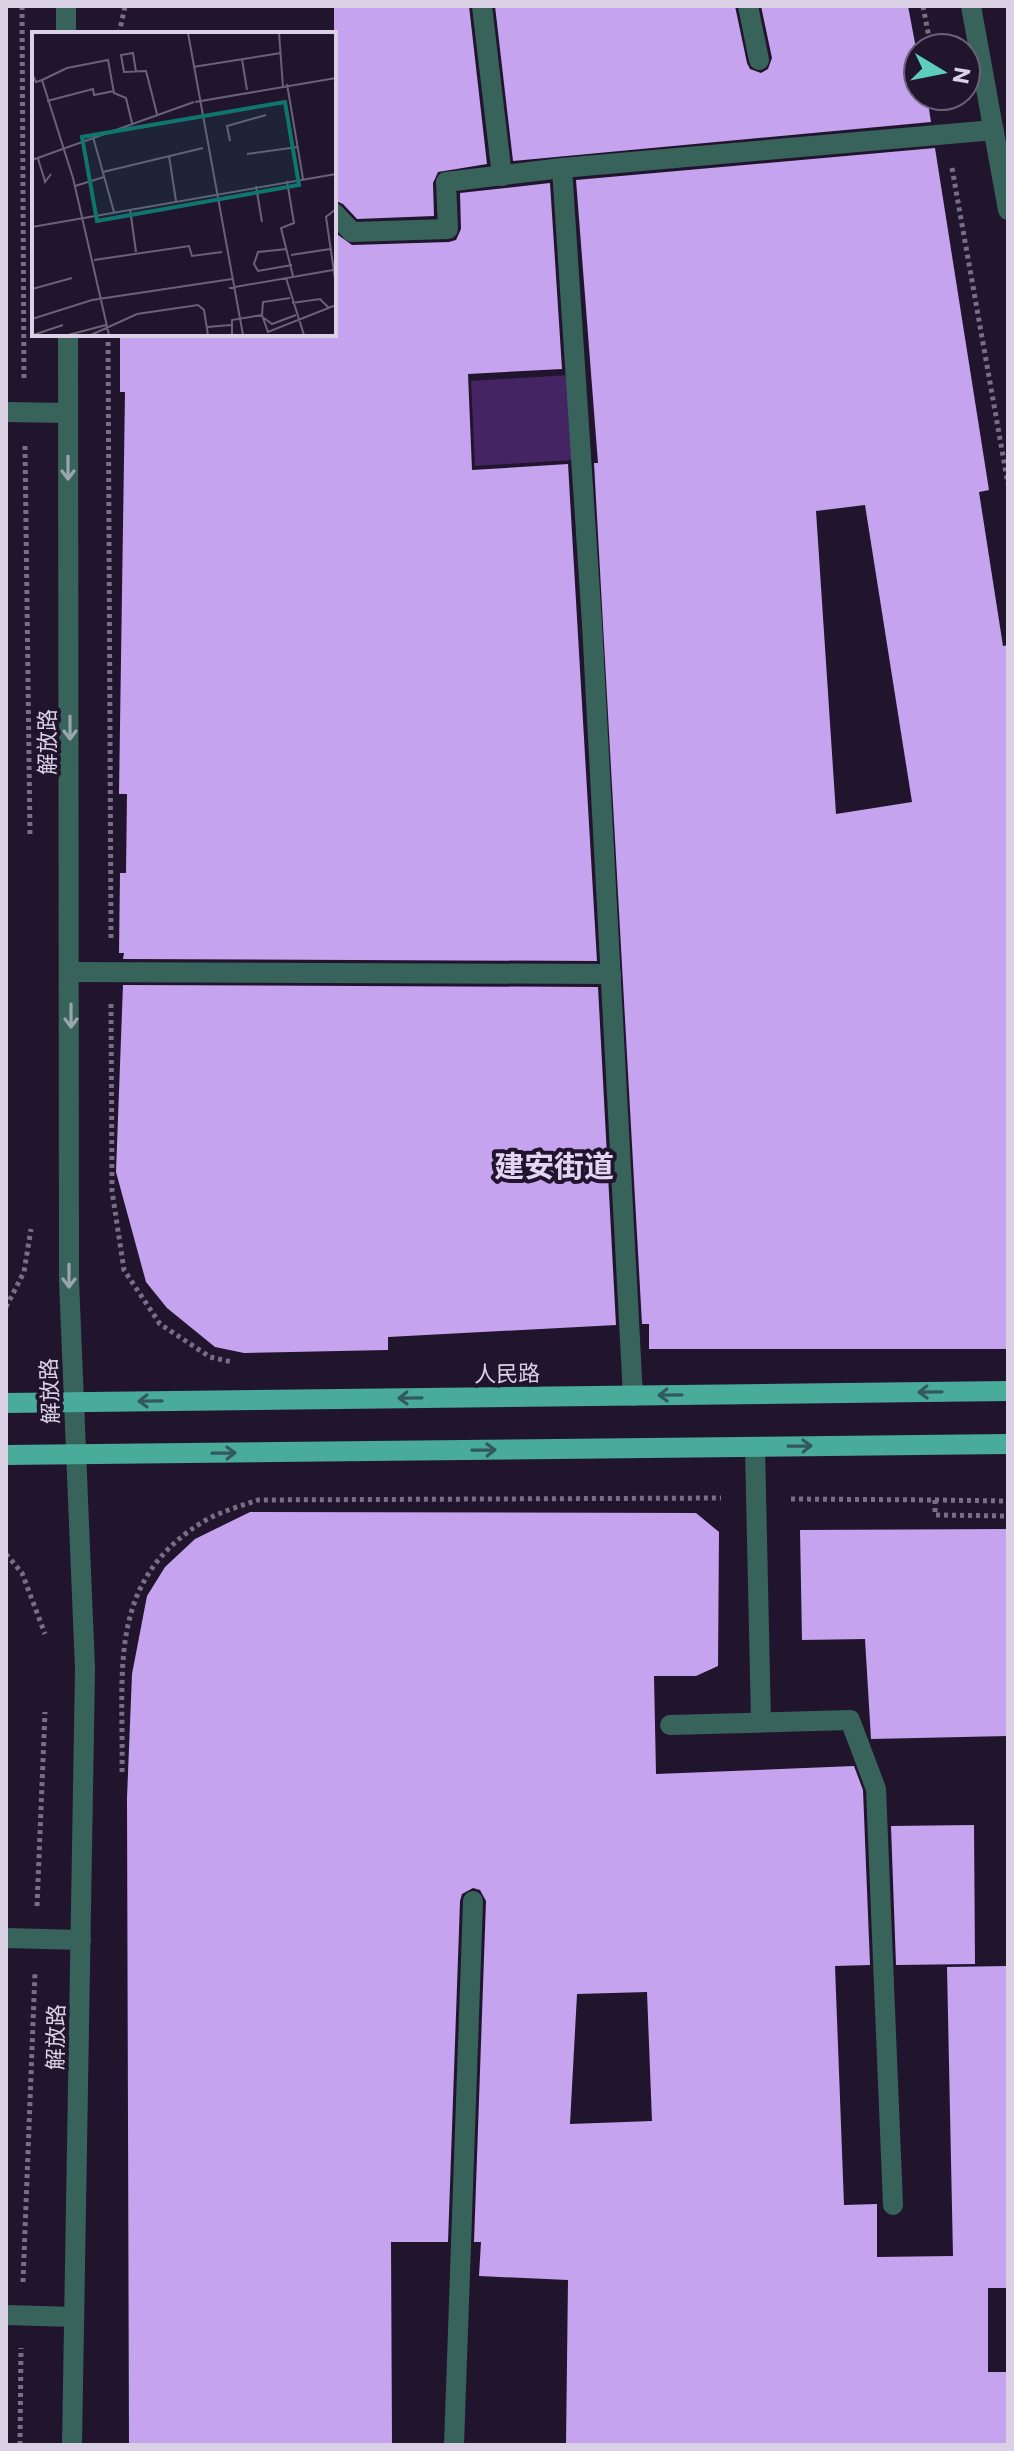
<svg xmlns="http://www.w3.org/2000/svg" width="1014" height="2451" font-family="Commissioner,'Noto Sans SC',sans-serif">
  <rect width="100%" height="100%" fill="#21152e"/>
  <polygon fill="#442462" points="569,375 573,460 475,466 471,381"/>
  <g fill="#c6a3ef" fill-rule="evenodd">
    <polygon points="334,6 469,6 487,164 438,172 433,183 434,216 357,219 343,204 334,200"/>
    <polygon points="495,6 735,6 747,63 750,69 761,73 768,69 772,58 761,6 908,6 918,59 918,96 927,96 931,122 513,161"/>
    <path d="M 935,148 L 989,490 L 979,492 L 1003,646 L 1008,645 L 1008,1349 L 649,1349 L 649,1324 L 642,1324 L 594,463 L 598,463 L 576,180 ZM 865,505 L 912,802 L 836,814 L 816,511 Z"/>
    <polygon points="550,183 562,369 468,374 472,470 568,464 597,961 123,959 124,953 119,953 120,873 126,873 127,794 119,794 125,392 120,392 120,334 334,334 334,232 352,245 449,242 456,240 461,229 460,193"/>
    <polygon points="123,985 598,987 616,1325 388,1337 388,1350 244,1353 215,1347 167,1308 146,1282 116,1172"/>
    <path d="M 250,1512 L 696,1513 L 719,1532 L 718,1666 L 696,1676 L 654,1676 L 656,1774 L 854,1766 L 863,1790 L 870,1965 L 835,1966 L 844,2205 L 877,2204 L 877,2257 L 953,2256 L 947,1967 L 1008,1966 L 1008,2288 L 988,2288 L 988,2372 L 1008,2372 L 1008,2445 L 566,2445 L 568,2280 L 479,2276 L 481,2242 L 474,2242 L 486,1901 L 480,1890 L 473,1888 L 462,1894 L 460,1901 L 448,2242 L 391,2242 L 392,2445 L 129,2445 L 127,1798 L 132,1674 L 147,1596 L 165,1567 L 195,1539 ZM 647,1992 L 652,2121 L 570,2124 L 577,1994 Z"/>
    <polygon points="1008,1529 1008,1736 871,1739 865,1639 802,1640 800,1530"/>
    <polygon points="974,1825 975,1964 896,1965 891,1826"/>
  </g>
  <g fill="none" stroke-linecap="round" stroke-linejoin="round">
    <g stroke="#796f85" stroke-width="5" stroke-dasharray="4 4" stroke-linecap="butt">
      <polyline points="22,6 24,380"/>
      <polyline points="923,6 931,48"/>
      <polyline points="119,34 125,6"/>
      <polyline points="952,168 1008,484"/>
      <polyline points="108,334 111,938"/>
      <polyline points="25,446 30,836"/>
      <polyline points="111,1004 112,1191 124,1270 160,1324 210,1357 232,1362"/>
      <polyline points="6,1307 24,1272 31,1229"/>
      <polyline points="791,1499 935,1500 935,1515 1008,1516"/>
      <polyline points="935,1500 1008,1501"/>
      <polyline points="6,1554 22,1573 45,1634"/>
      <path d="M 122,1772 C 124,1671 105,1580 206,1520 C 222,1511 241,1506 258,1500 L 721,1498"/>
      <polyline points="37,1906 45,1712"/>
      <polyline points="23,2282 35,1972"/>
      <polyline points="20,2445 21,2348"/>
    </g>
    <g stroke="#38635a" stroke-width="20">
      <polyline points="748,6 759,60"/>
      <polyline points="562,168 592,624 633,1396"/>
      <polyline points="6,412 68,413"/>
      <polyline points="71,972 611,974"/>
      <polyline points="755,1447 761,1722"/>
      <polyline points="670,1725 850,1720 876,1789 893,2205"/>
      <polyline points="6,1938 81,1940"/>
      <polyline points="454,2445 473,1901"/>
    </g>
    <g stroke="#38635a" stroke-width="20">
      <polyline points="482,6 502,176"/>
      <polyline points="334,213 352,232 448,229 446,182 562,168 994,130"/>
      <polyline points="6,2315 74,2317"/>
    </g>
    <g stroke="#38635a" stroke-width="20">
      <polyline points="66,6 66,34"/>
      <polyline points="971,6 1008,210"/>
      <polyline points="68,334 69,1280 85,1669 72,2445"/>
    </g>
    <g stroke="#49ab99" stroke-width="20">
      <polyline points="6,1403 1008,1391"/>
      <polyline points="6,1455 1008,1444"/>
    </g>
  </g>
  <defs><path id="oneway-shaft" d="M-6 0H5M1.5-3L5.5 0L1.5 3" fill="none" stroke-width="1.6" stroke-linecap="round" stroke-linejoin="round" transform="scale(2)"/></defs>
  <g stroke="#99a6ad">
    <use href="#oneway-shaft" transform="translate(68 468) rotate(90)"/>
    <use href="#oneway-shaft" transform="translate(70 728) rotate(90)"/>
    <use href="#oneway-shaft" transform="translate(71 1016) rotate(90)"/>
    <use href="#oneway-shaft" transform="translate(69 1276) rotate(90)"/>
  </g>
  <g stroke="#33585e">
    <use href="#oneway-shaft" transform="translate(930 1392) rotate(179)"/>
    <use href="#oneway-shaft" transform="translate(670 1395) rotate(179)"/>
    <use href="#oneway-shaft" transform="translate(410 1398) rotate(179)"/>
    <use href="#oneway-shaft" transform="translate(150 1401) rotate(179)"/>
    <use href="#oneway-shaft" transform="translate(800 1446) rotate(-1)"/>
    <use href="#oneway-shaft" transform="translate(484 1450) rotate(-1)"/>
    <use href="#oneway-shaft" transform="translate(224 1453) rotate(-1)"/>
  </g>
  <g text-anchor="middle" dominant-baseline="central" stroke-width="8" stroke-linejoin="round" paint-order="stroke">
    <g font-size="22" fill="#dad2e4" stroke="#21152e">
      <text transform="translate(46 742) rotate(-90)">解放路</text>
      <text transform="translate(507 1373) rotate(-1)">人民路</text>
      <text transform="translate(49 1391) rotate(-92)">解放路</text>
      <text transform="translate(55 2037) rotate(-89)">解放路</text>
    </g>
    <g font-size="30" font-weight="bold" fill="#e4d5f7" stroke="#21152e">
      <text x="554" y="1164">建安街道</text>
    </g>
  </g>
  <g transform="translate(32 32)">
    <rect width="304" height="304" fill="#21152e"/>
    <path fill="none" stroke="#6b6177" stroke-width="2" d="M 123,1 L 158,1M 156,1 L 211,303M 247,1 L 251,55M 210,27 L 215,58M 161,35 L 249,21M 104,40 L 101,21 L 89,23 L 92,40 L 114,39 L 125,82M 0,42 L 4,50 L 10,48 L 41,146 L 77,303M 10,48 L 35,36 L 76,28 L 82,61 L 94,66 L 100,91M 255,52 L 271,147M 15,69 L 61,57 L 62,63 L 82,59M 163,70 L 304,46M 61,105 L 82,180M 198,109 L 195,94 L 234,83M 215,122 L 266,115M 137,124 L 144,169M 6,126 L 7,130 L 12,146 L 13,150 L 19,142M 0,128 L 162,70M 71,140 L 171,116M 255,149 L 262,191 L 249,196 L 261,244M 43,154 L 72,145M 224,154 L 230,190M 98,177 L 104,220M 304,177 L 294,185 L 304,253M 0,195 L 304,142M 255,217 L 226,220 L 222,232 L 226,239 L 260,233M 259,223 L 298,217M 62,228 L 157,214 L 160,224 L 190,220M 254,246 L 272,303M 197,256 L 301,238M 0,257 L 40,246M 260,271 L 288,267 L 297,276M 230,283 L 236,300 L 304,273M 232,286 L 240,292 L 264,283M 0,287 L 60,268 L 200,247M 175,295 L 199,293M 1,303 L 31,293M 36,303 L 74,293M 59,303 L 105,282 L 166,273 L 172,278 L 176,303M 200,303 L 200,288 L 230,283 L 231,270 L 258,266"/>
    <path fill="#0f766e" fill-opacity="0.15" stroke="#0f766e" stroke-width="4" d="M 253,70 L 267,153 L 65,189 L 50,105 Z"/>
    <rect width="304" height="304" fill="none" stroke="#dad2e4" stroke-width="4"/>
  </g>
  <rect width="1014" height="2451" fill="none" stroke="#dad2e4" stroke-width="16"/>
  <g transform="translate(942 72) rotate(100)"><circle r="38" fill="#21152e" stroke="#6b6177" stroke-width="2"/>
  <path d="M0-6L14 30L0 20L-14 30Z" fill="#5dceb9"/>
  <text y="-12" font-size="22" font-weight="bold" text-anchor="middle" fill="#dad2e4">N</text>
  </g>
</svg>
